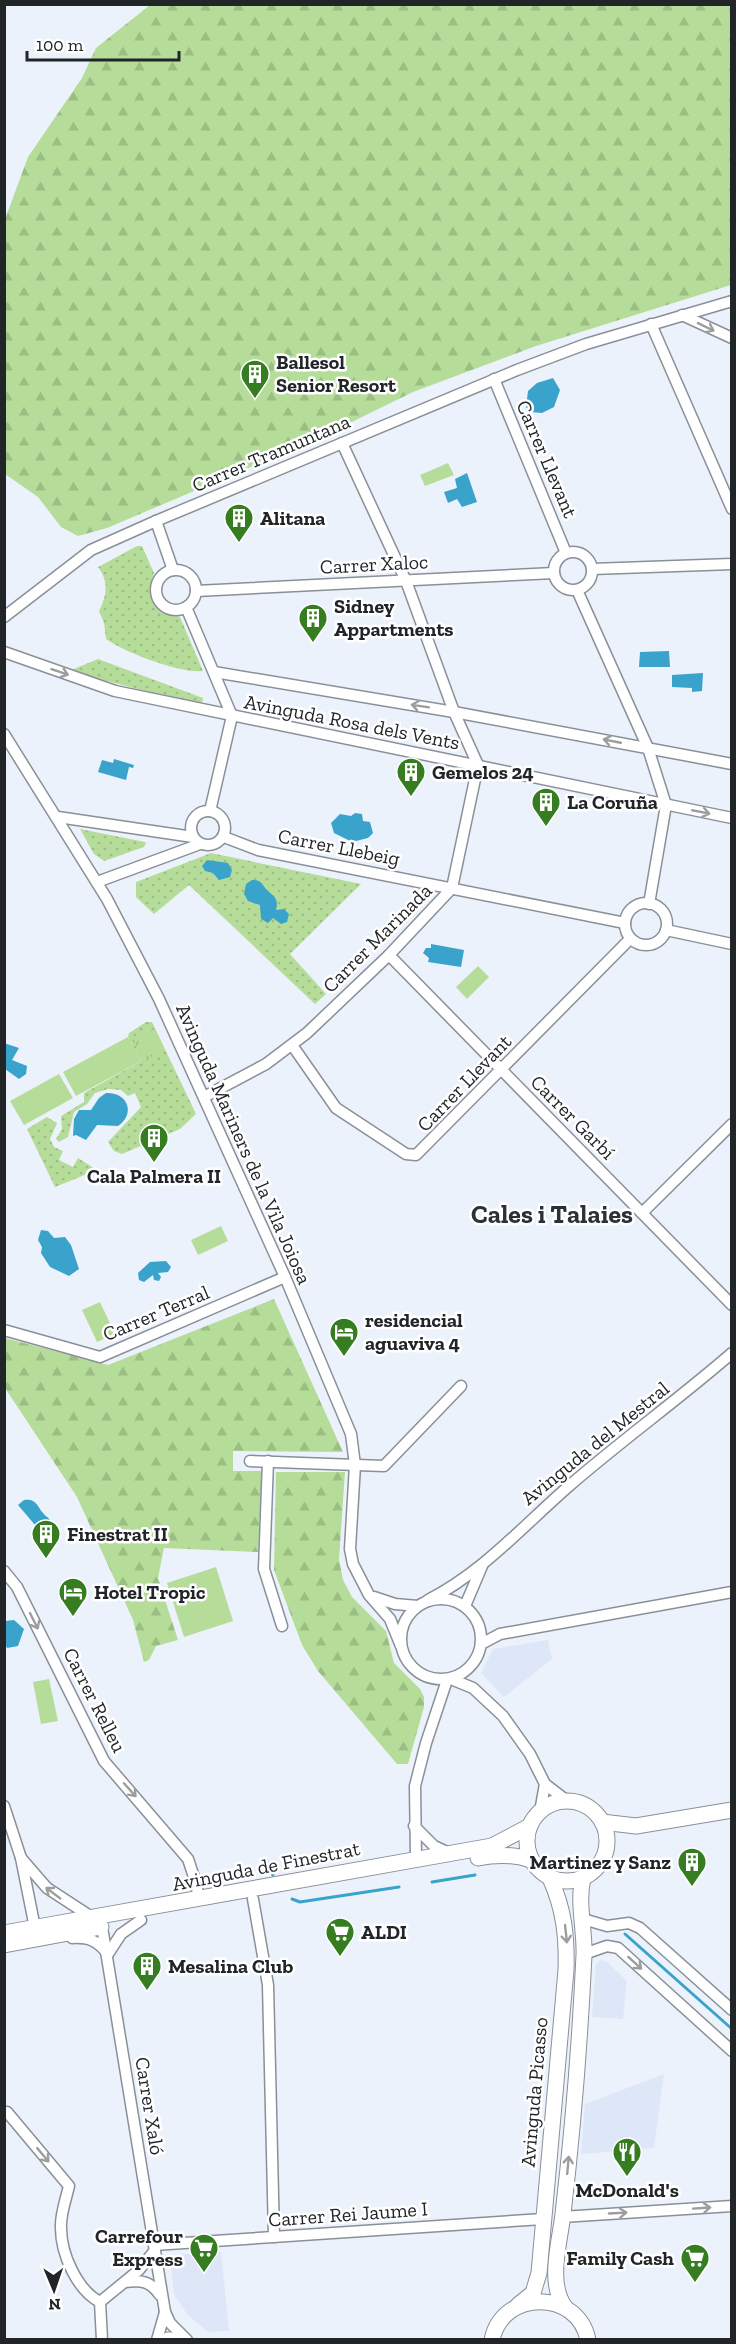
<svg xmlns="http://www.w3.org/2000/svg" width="736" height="2344" font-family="'Zilla Slab',serif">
  <defs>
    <pattern id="grass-dots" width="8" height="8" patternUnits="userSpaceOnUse" patternTransform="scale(1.5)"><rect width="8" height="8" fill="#b5dd99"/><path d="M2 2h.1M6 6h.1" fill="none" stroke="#9bbe84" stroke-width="1.8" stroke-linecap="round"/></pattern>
    <pattern id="forest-firs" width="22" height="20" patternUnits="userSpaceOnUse" patternTransform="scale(1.5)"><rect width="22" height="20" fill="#b5dd99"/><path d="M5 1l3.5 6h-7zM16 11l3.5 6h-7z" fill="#9bbe84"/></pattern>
    <pattern id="park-tufts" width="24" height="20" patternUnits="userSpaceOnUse" patternTransform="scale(1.5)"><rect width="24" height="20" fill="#b5dd99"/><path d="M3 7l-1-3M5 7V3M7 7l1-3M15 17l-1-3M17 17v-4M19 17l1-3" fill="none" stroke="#9bbe84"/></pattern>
  </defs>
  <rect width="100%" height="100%" fill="#ecf2fb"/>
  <g fill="#dde7f7">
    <polygon points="548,1640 552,1659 504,1697 481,1673 493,1649"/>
    <polygon points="600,1960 607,1962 627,1981 623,2019 592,2017 596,1964"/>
    <polygon points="664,2074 654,2148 581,2154 585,2104"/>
    <polygon points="221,2252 229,2331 208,2332 188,2315 174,2295 170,2255"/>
  </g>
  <g fill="url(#grass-dots)">
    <path d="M 137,546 L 142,546 L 154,573 L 150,587 L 155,602 L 161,610 L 180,617 L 203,671 C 181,674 124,652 106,639 L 104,623 L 99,611 C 107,596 109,581 98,567 Z"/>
    <polygon points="98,659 203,698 203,701 198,705 69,671"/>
    <polygon points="80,829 145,842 146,843 144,847 104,861 94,854"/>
    <polygon points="211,853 361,884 290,954 326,994 315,1004 189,885 154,914 136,897 136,882"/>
    <polygon points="146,1022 152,1022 196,1114 180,1129 122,1154 114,1151 108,1142 141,1107 135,1093 128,1096 121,1090 108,1089 95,1093 87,1104 74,1112 68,1137 59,1142 56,1139 62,1129 61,1116 84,1102 84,1093 141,1061 128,1037 129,1033"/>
    <polygon points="47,1117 57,1123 50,1139 54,1147 63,1151 59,1160 73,1167 78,1158 97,1170 55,1187 27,1129"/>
  </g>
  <g fill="url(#forest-firs)">
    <polygon points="150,5 731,5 731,285 536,346 413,392 319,438 107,528 78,536 61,527 38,497 5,474 4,222 28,157 82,78 96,48"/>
    <polygon points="274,1299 343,1452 233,1451 233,1471 262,1471 258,1552 164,1548 158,1578 178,1640 156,1646 149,1660 144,1662 133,1620 77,1497 5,1388 5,1338 108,1365"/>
    <polygon points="276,1472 345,1472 339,1559 343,1580 352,1597 386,1631 394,1663 420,1689 424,1697 424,1707 408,1764 397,1764 318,1671 302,1645 274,1570"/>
  </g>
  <polygon fill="url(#park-tufts)" points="153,1029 163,1050 144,1061 132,1040"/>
  <g fill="#b5dd99">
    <polygon points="448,463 454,475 425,486 420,475"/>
    <polygon points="478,966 489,977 467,999 456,987"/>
    <polygon points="128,1037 141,1061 76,1096 63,1072"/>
    <polygon points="59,1074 73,1098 24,1125 10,1101"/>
    <polygon points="221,1226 228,1241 198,1255 191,1240"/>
    <polygon points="100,1302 115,1334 97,1342 82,1310"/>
    <polygon points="216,1567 233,1621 184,1637 167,1583"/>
    <polygon points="49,1679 58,1721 41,1724 33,1682"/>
  </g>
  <g fill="#3aa3cb">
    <polygon points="553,378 560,390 554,407 542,413 530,412 526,407 528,391 537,383"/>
    <polygon points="467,473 477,502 462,507 457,499 448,503 444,492 457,488 455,479"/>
    <polygon points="669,651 670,667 639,667 640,652"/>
    <polygon points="703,673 702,691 692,692 692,688 672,687 672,675"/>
    <polygon points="114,759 134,765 133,768 129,767 126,780 98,772 102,760 113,763"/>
    <polygon points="355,813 362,814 363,821 370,822 373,833 368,838 352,842 334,833 331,823 340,814 351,816"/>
    <polygon points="207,860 228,863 232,870 230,877 219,880 213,873 205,871 202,866"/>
    <path d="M 252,880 C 262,880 261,884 267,890 C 274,897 279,898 276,910 L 284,909 L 289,914 L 287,922 L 281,924 L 273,918 L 268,923 L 261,919 L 260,905 L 248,901 L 244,894 L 246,884 Z"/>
    <polygon points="431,944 464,950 461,967 428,962 429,958 423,953 426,948 431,948"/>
    <polygon points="4,1043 19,1048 12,1060 27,1066 26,1074 19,1079 5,1069"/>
    <path d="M 106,1093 C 128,1092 136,1114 118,1126 L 97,1125 L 86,1140 L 76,1135 L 73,1136 L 74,1119 L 79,1110 L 91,1110 L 99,1098 Z"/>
    <polygon points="41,1230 48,1231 54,1238 65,1237 71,1245 79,1269 69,1276 50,1267 41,1253 42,1247 38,1240"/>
    <polygon points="166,1261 171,1267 168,1272 158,1273 161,1277 159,1281 154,1280 153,1275 144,1282 139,1280 138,1273 150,1262"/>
    <path d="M 24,1500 C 36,1498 37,1506 43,1513 C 45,1516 48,1517 50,1520 L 47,1526 L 35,1525 L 18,1505 Z"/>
    <polygon points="14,1620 24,1629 18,1646 7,1648 5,1644 5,1621"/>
  </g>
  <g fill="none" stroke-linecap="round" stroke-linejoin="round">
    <g stroke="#3aa3cb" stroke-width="3">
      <polyline points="266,1860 273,1875"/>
      <polyline points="432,1882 475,1875"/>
      <polyline points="292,1899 300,1902 399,1887"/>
      <polyline points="625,1934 732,2029"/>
    </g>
    <g stroke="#8a8f98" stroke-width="13">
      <g id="street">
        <polyline points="682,315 732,338"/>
        <polyline points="651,324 732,509"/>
        <polyline points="494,379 566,553"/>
        <polyline points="156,521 173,570"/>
        <circle cx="573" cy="571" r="19"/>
        <polyline points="592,569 732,564"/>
        <circle cx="176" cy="590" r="20"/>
        <polyline points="577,590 648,748 666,805 649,904"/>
        <polyline points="196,591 554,573"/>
        <polyline points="186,607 232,716 210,811"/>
        <polyline points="4,617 91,550 156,521 517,370 586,344 732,301"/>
        <polyline points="4,652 115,691 732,818"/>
        <polyline points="214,672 454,712 732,764"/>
        <polyline points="4,734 107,899 159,999 285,1277 351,1434 355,1465 350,1549 353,1564 369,1595 390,1619 401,1646"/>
        <circle cx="208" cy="828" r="17"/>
        <polyline points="58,817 193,837"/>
        <polyline points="224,837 258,850 625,923"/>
        <polyline points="97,882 200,844"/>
        <circle cx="646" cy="924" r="21"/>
        <polyline points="666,930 732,944"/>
        <polyline points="389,955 732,1305"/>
        <polyline points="292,1045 336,1108 406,1154 416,1155 630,939"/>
        <polyline points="204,1097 266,1064 307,1033 389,955 452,888 478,765 454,712 406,581 342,443"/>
        <polyline points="642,1213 732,1124"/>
        <polyline points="4,1330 100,1357 285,1277"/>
        <polyline points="250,1461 384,1466 461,1386"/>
        <polyline points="268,1461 264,1569 282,1626"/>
        <polyline points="4,1571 17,1587 104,1761 188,1859 197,1886 198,1900"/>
        <polyline points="374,1597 395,1604 418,1606"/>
        <circle cx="441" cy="1639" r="40"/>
        <path d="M 428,1600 C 482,1573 524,1525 569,1486 C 622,1440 679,1399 732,1353"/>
        <polyline points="465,1606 482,1566"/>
        <polyline points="481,1644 500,1634 732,1592"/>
        <polyline points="451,1679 473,1688 503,1716 530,1754 545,1784 567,1801"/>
        <polyline points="4,1806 21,1858 35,1928"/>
        <polyline points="540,1812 545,1784"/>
        <polyline points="414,1826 434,1846 449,1853"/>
        <polyline points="21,1858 47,1888 93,1918 103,1933 165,2312 157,2340"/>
        <polyline points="416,1859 415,1786 426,1743 447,1680"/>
        <polyline points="253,1899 268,1985 274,2237"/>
        <polyline points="583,1919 607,1926 629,1923 640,1928 732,2010"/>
        <path d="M 72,1938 C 88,1937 97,1940 107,1953"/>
        <polyline points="108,1954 121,1934 141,1920"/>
        <polyline points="584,1954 607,1946 618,1948 732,2051"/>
        <path d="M 4,2112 L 7,2112 L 69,2186 C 66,2199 60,2215 61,2228 C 61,2254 77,2290 100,2302"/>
        <polyline points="562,2217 732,2206"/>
        <polyline points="154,2245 543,2219"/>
        <path d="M 125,2282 C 142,2280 150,2281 160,2295"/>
        <polyline points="165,2312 170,2323 187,2340"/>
        <polyline points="102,2340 100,2302 139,2270 155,2250"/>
      </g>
    </g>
    <g stroke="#8a8f98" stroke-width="17">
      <g id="secondary">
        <circle cx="567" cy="1841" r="40"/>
        <polyline points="602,1822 636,1826 732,1810"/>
        <path d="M 478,1858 C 497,1854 513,1854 531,1860"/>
        <polyline points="4,1933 492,1846 530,1826"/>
        <polyline points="4,1945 101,1927"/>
        <path d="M 518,2305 L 533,2293 L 539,2273 L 566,1970 C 567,1936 564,1909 550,1878"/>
        <path d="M 565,2307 C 547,2283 560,2241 563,2214 C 573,2128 580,2041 584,1955 C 585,1930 577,1903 583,1878"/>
        <polyline points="168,2340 181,2340"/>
        <path d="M 492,2340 C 502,2289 578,2289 588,2340"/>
      </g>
    </g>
    <use href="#street" stroke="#fff" stroke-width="10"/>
    <use href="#secondary" stroke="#fff" stroke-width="15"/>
  </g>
  <defs><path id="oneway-shaft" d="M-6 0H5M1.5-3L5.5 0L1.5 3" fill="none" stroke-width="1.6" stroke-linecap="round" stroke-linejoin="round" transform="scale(1.5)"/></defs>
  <g stroke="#9c9d9e">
    <use href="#oneway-shaft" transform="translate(706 327) rotate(26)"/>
    <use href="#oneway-shaft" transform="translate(60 672) rotate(19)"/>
    <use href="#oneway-shaft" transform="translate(420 706) rotate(-171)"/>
    <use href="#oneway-shaft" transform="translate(612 741) rotate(-169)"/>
    <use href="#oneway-shaft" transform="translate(701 812) rotate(11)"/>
    <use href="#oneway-shaft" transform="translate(34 1621) rotate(63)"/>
    <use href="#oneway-shaft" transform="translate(130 1790) rotate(48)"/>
    <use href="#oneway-shaft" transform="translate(53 1893) rotate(-143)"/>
    <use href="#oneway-shaft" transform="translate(566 1934) rotate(84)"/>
    <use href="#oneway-shaft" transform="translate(635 1963) rotate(42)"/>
    <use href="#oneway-shaft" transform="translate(43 2155) rotate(50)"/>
    <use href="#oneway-shaft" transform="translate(568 2165) rotate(-85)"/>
    <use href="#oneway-shaft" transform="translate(702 2208) rotate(-4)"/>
    <use href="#oneway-shaft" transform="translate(618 2213) rotate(-3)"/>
  </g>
  <defs>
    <g id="building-pin" transform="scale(1.5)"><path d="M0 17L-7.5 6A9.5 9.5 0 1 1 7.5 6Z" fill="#367d21" stroke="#fff"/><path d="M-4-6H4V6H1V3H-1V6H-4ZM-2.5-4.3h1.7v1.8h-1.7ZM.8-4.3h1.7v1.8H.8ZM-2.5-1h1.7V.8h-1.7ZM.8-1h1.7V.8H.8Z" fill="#fff"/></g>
    <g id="hotel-pin" transform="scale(1.5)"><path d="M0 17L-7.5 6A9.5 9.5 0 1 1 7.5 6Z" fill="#367d21" stroke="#fff"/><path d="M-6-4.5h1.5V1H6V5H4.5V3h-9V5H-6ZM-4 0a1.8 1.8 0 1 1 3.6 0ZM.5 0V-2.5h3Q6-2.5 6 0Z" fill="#fff"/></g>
    <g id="supermarket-pin" transform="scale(1.5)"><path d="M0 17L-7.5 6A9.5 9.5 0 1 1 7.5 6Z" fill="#367d21" stroke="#fff"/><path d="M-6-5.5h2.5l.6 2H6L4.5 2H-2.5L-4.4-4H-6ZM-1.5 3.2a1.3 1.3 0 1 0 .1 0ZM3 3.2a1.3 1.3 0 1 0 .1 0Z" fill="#fff"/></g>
    <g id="restaurant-pin" transform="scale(1.5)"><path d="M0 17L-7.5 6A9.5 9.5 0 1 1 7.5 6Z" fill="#367d21" stroke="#fff"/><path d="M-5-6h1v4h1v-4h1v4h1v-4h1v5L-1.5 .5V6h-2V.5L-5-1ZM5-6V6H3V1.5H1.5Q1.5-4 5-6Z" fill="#fff"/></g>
  </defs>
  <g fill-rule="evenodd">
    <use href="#building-pin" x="255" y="374"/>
    <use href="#building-pin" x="239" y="518"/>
    <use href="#building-pin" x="313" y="618"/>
    <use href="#building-pin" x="411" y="772"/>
    <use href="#building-pin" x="546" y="802"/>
    <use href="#building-pin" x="154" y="1138"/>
    <use href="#hotel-pin" x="344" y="1332"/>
    <use href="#building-pin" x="46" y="1534"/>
    <use href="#hotel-pin" x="73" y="1592"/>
    <use href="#building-pin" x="692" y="1862"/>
    <use href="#supermarket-pin" x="340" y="1932"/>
    <use href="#building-pin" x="147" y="1966"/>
    <use href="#restaurant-pin" x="627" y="2152"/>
    <use href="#supermarket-pin" x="204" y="2248"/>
    <use href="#supermarket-pin" x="695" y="2258"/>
  </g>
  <g text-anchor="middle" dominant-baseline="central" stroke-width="5" stroke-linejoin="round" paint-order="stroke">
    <g font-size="20" font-weight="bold" fill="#222528" stroke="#fff" text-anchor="start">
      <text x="276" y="362">Ballesol<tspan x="276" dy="23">Senior Resort</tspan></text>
      <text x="260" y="518">Alitana</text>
      <text x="334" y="606">Sidney<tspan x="334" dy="23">Appartments</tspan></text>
      <text x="432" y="772">Gemelos 24</text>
      <text x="567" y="802">La Coruña</text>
      <text x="154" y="1176" text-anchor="middle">Cala Palmera II</text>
      <text x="365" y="1320">residencial<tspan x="365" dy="23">aguaviva 4</tspan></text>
      <text x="67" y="1534">Finestrat II</text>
      <text x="94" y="1592">Hotel Tropic</text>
      <text x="671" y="1862" text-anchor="end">Martinez y Sanz</text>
      <text x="361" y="1932">ALDI</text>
      <text x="168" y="1966">Mesalina Club</text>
      <text x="627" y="2190" text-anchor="middle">McDonald's</text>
      <text x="183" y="2236" text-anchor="end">Carrefour<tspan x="183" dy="23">Express</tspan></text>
      <text x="674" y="2258" text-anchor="end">Family Cash</text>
    </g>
    <g font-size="20" fill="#222528" stroke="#fff">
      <text transform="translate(271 453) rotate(-23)">Carrer Tramuntana</text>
      <text transform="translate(547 459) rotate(67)">Carrer Llevant</text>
      <text transform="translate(374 564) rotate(-3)">Carrer Xaloc</text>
      <text transform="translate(352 722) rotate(11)">Avinguda Rosa dels Vents</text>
      <text transform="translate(339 847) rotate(11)">Carrer Llebeig</text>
      <text transform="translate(377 938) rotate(-45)">Carrer Marinada</text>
      <text transform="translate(464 1083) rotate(-46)">Carrer Llevant</text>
      <text transform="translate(573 1117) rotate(45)">Carrer Garbí</text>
      <text transform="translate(244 1144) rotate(66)">Avinguda Mariners de la Vila Joiosa</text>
      <text transform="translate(156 1313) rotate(-23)">Carrer Terral</text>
      <text transform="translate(595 1443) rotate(-39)">Avinguda del Mestral</text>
      <text transform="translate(95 1700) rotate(63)">Carrer Relleu</text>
      <text transform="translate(266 1866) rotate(-11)">Avinguda de Finestrat</text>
      <text transform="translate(534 2092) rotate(-85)">Avinguda Picasso</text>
      <text transform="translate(150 2106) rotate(81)">Carrer Xaló</text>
      <text transform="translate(348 2214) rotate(-4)">Carrer Rei Jaume I</text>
    </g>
    <g font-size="26" font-weight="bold" fill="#2c3037" stroke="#fff">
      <text x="552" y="1214">Cales i Talaies</text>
    </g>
  </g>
  <rect width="736" height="2344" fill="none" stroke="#222528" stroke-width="12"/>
  <g transform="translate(54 2290) rotate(178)" stroke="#ffffff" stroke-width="4.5" paint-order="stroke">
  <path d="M0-4.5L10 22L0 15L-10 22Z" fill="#222528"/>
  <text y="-9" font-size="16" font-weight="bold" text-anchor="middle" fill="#222528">N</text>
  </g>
  <path d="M27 51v9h152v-9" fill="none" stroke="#222528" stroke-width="3"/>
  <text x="36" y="51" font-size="18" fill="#222528" stroke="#ffffff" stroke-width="4.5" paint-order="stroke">100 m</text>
</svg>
